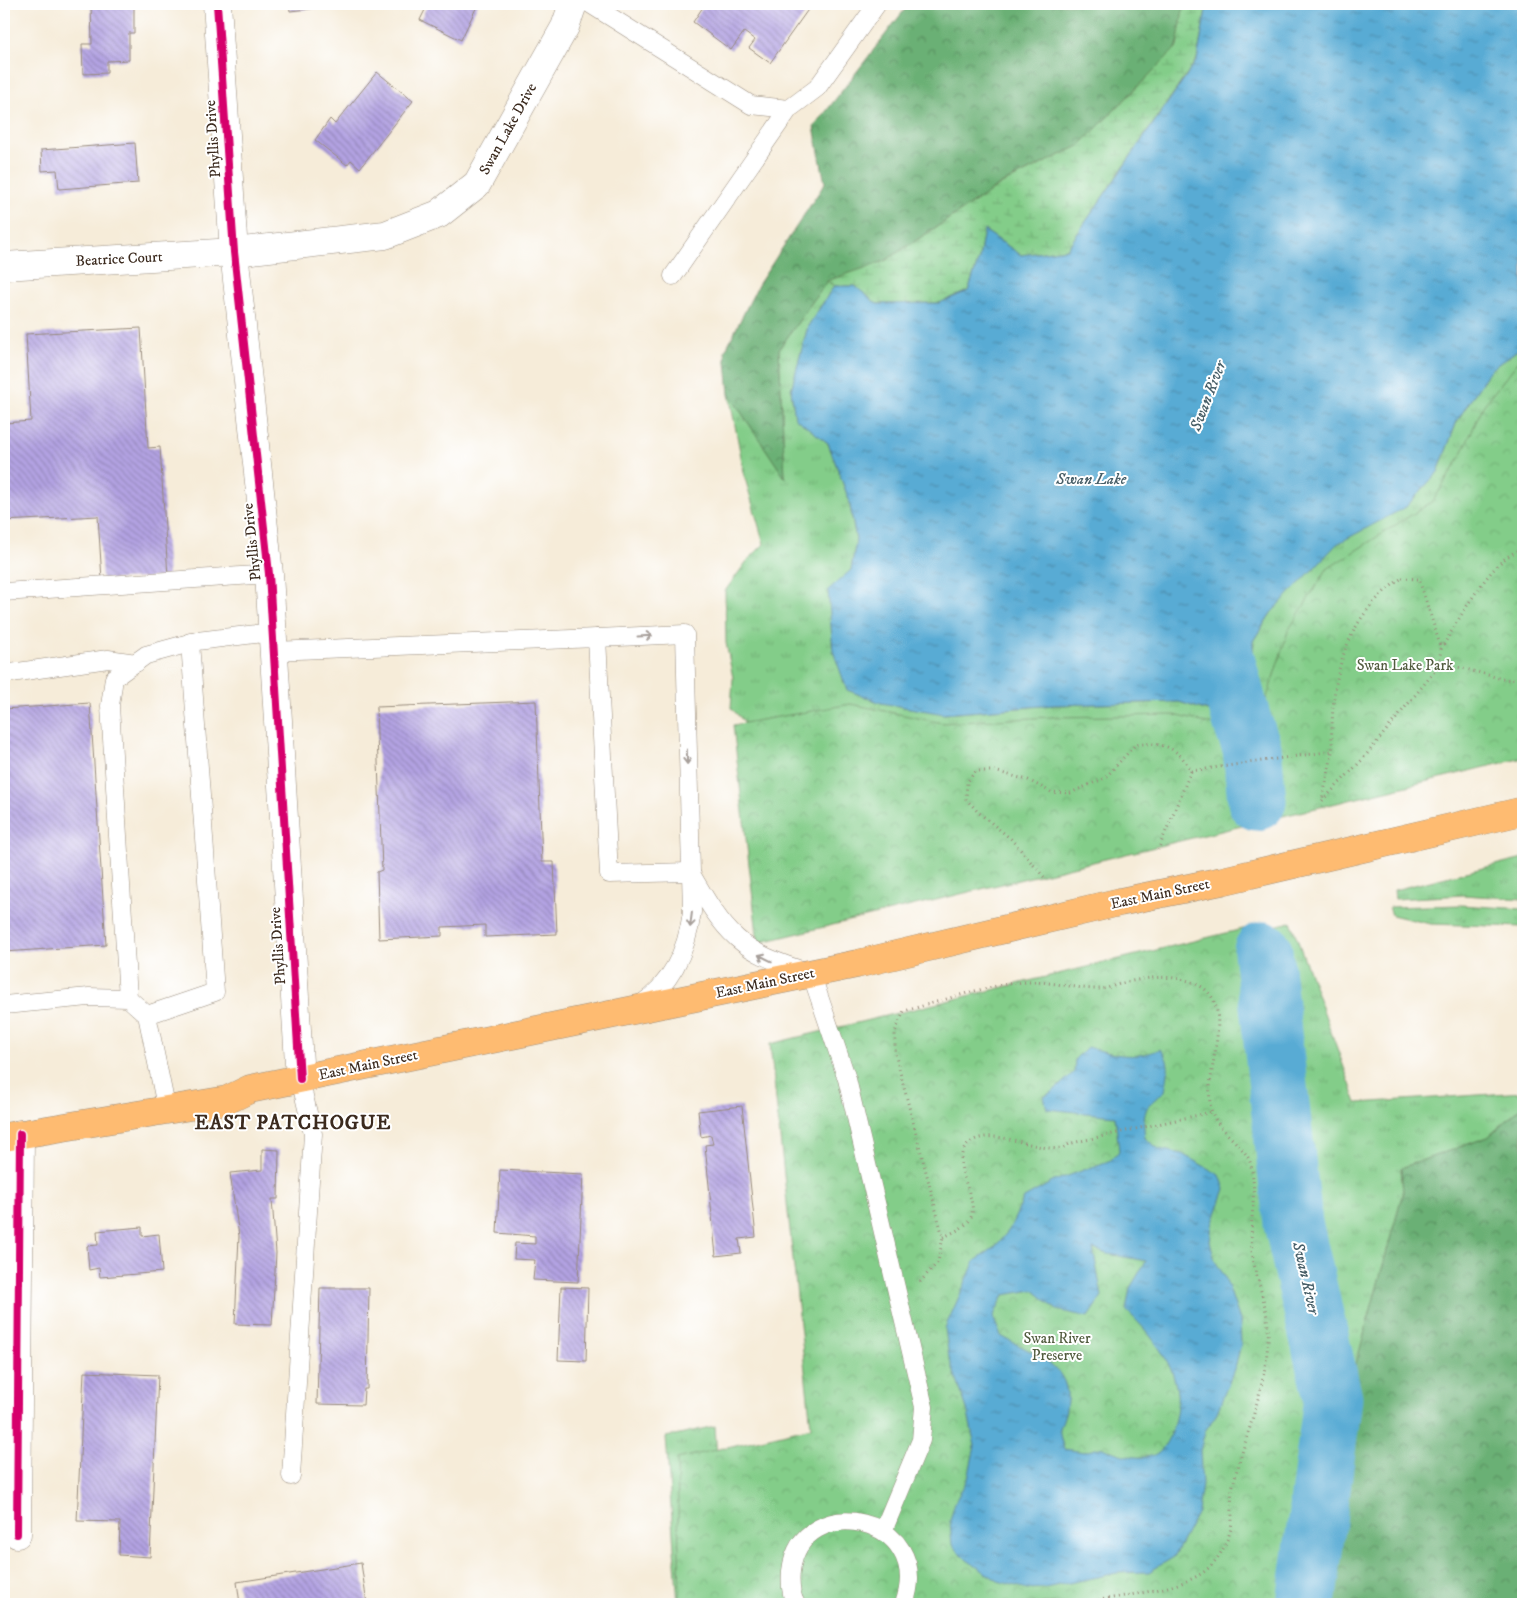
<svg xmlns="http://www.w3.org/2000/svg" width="1527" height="1608" font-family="'IM FELL DW Pica',serif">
  <defs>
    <pattern id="grass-tufts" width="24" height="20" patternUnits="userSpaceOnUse" patternTransform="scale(1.25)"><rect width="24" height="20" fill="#83cd89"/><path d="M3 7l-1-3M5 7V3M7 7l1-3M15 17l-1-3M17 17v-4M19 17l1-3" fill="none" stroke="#72b076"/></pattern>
    <pattern id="forest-crowns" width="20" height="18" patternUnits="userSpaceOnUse" patternTransform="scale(1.25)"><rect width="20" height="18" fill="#6ab075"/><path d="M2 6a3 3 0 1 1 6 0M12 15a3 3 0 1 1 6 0" fill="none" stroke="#588f5f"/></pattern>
    <pattern id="wetland-marsh" width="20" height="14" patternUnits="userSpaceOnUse" patternTransform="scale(1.25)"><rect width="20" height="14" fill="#83cd89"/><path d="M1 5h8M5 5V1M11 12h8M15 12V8" fill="none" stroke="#72b076"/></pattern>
    <pattern id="park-crowns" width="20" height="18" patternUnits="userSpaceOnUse" patternTransform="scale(1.25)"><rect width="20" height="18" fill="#83cd89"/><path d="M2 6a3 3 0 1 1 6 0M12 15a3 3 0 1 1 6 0" fill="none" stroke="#72b076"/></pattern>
    <pattern id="water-ripples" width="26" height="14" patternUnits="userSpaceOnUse" patternTransform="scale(1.25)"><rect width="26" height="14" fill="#59abd4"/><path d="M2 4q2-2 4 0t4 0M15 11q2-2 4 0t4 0" fill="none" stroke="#4b8bab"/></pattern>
    <pattern id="building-back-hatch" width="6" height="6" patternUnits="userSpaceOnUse" patternTransform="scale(1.25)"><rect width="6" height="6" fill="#b3a3e3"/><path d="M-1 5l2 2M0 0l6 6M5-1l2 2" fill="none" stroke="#9385b7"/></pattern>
  </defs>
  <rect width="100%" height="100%" fill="#fff"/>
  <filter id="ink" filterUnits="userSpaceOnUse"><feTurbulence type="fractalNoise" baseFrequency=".02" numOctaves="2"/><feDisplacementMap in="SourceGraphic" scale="10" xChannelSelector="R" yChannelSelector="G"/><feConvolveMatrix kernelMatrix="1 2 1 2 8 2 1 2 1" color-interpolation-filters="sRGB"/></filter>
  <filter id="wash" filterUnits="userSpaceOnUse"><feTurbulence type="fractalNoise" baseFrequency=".0096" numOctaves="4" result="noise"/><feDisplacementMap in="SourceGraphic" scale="20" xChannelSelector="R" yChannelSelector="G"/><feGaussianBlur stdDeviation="1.12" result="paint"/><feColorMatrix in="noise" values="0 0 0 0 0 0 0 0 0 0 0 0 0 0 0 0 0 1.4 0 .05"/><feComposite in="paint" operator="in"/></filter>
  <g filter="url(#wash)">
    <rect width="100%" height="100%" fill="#f6ecd9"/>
    <g fill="url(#grass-tufts)" stroke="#5f7c54">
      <polygon points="827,281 834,286 808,326 791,390 795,417 828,443 849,500 856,540 851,570 944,714 1054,705 1179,702 1233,719 1219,742 754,732 731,708 733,678 726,643 725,591 747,561 764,544 745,478 729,394 785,477 779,349"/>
      <polygon points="1523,346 1523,397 1268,726 1253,703 1253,641 1271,613 1335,540 1406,507 1438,472 1457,421 1490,370"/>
      <polygon points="1523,858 1523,899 1463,895 1395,899 1394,890"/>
      <polygon points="1461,905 1523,909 1523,927 1430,924 1392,915 1389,907"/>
      <polygon points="1291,922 1357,1103 1523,1092 1523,1106 1488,1137 1401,1168 1403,1192 1347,1397 1328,1604 1005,1604 1243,933"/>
      <polygon points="715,1426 726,1597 732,1604 678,1604 666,1437"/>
    </g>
    <g fill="url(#forest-crowns)" stroke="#526d4a">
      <polygon points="909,4 1184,4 1177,47 1079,146 1001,184 885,261 827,281 779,349 785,478 729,394 725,351 758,285 825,183 814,127"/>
      <polygon points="1523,1106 1523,1604 1328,1604 1347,1397 1403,1192 1401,1168 1488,1137"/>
    </g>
    <polygon fill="url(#wetland-marsh)" stroke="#5f7c54" points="1184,4 1207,4 1197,59 1067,249 1021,255 984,230 979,259 968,291 939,303 876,304 855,286 834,286 827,281 885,261 1002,184 1079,146 1177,47"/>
    <g fill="url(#park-crowns)" stroke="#5f7c54">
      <polygon points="1523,358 1523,758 758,943 733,725 851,704 942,723 1051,717 1175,715 1233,730 1263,710 1288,631 1327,569 1433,501 1461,456 1483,406 1518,362"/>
      <polygon points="1251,927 1322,1402 1309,1604 680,1604 677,1459 811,1427 770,1044"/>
    </g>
    <g fill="url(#water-ripples)" stroke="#4a6a79" fill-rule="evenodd">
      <polygon points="1207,4 1523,4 1523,346 1490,370 1457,421 1438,472 1406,507 1337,544 1271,613 1253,641 1253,703 1242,721 1179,702 1054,705 944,714 881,703 847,690 833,651 828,590 851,570 856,540 849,500 828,443 795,418 791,390 808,326 834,286 855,286 877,304 939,303 968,291 979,259 984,230 1021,255 1067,249 1197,60"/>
      <path d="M 1087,1047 C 1113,1054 1134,1061 1160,1049 C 1172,1061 1168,1075 1165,1091 C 1144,1107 1142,1112 1145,1138 L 1159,1149 L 1182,1154 L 1220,1175 L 1225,1189 L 1212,1225 L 1210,1242 L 1215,1261 L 1225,1277 L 1240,1320 L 1241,1344 L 1236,1364 L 1216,1415 L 1205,1431 L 1200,1451 L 1202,1484 L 1198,1512 L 1174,1557 L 1149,1572 L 1117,1573 L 1045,1588 L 1027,1589 L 998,1581 L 967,1560 L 952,1545 L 950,1521 L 955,1502 L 968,1478 L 975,1446 L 967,1409 L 949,1358 L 945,1328 L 975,1261 L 995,1247 L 1009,1230 L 1024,1198 L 1054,1181 L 1111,1160 L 1119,1151 L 1115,1116 L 1047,1109 L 1044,1097 L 1057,1088 L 1074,1072 L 1075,1059 ZM 1093,1249 L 1108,1254 L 1146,1261 L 1130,1288 L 1126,1310 C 1148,1331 1174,1361 1177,1393 C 1179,1410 1171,1451 1151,1456 C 1136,1460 1116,1454 1103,1447 L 1084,1452 L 1064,1449 C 1056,1424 1061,1432 1066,1409 C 1075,1364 1032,1354 1001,1336 L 993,1317 L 1004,1295 L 1033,1290 L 1057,1310 L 1088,1317 L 1102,1296 Z"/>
    </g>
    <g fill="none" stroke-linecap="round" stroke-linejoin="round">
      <g stroke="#59abd4" stroke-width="59">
        <polyline points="1221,644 1242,721 1252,748 1257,801"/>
        <polyline points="1263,951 1293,1223 1333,1398 1306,1604"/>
      </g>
    </g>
    <g id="blocks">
      <g fill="url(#building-back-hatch)">
        <polygon points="91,4 134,4 134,33 129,33 129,60 107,61 107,73 83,74 82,44 92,44"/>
        <polygon points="289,4 336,4 336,6 290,11"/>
        <polygon points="428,4 478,4 461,40 420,20"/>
        <polygon points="705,4 812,4 770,63 749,48 755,40 744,32 731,50 693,22"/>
        <polygon points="377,72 413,101 360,168 351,160 347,165 315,140 330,119 335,124"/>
        <polygon points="135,143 138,183 59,189 57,170 42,171 41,150"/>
        <polygon points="141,328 148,448 160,447 168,577 102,580 98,516 4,521 4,423 31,421 26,334"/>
        <polygon points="536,701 542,862 554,862 557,934 485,937 485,925 442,927 442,936 379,939 377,872 382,870 376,707"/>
        <polygon points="90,703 106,945 4,952 4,709"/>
        <polygon points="742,1106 756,1237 739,1239 741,1253 716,1256 705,1145 713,1144 711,1135 701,1137 698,1111"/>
        <polygon points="262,1149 279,1150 278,1199 272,1199 276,1253 272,1325 235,1324 239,1236 230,1173 262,1170"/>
        <polygon points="500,1170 583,1174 578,1282 533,1280 535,1260 514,1259 515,1243 535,1244 535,1236 497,1233"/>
        <polygon points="142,1227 142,1236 159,1234 162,1272 100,1277 99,1268 89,1270 87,1246 98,1245 97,1231"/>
        <polygon points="561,1287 588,1288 586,1361 558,1360"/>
        <polygon points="320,1288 369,1288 367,1389 364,1389 363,1405 317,1404"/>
        <polygon points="84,1372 158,1375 150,1557 119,1555 120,1522 77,1521"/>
        <polygon points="361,1563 367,1604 240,1604 237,1582"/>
      </g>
    </g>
  </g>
  <g filter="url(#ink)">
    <use href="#blocks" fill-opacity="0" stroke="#988b7c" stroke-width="1"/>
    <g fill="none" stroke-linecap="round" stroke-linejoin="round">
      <g stroke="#988b7c" stroke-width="19">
        <g id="lane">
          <polyline points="590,4 751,105 789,109 817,88 877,4"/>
          <polyline points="673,276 789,109"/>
          <polyline points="4,592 269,574"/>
          <path d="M 597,638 L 685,634 L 692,912 C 687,950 673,983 640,1005"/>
          <polyline points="273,651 597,638 609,874 690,872"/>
          <polyline points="4,674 108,659 136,663"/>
          <path d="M 690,872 C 726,935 739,952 811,973 L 847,1079 L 924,1407 L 921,1440 L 883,1531"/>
          <polyline points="128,998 110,706 114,678 146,655 197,641 272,632"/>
          <polyline points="4,1005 89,997 128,998 147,1015 167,1111"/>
          <polyline points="147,1015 215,992 190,642"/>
          <polyline points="291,1476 313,1134 300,1079"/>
          <path d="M 796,1604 C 790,1594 790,1582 791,1571 C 801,1488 936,1516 904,1604"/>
        </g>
      </g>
      <g stroke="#988b7c" stroke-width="29">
        <g id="street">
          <polyline points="217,4 234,252 269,574 300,1079"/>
          <polyline points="4,266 234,252 385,235 439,214 477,184 565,27 573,4"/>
          <polyline points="17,1534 20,1134"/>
        </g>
      </g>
      <g stroke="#988b7c" stroke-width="29">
        <polyline id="primary" points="4,1137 227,1100 250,1089 857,964 1120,902 1222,881 1523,811"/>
      </g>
      <g stroke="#988b7c" stroke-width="3" stroke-dasharray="1 4" stroke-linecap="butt">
        <path d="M 1402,578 L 1419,579 L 1441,648 L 1439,666 L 1362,760 L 1322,801 C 1325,785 1330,768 1332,752 C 1333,745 1331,737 1332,729 C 1333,668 1349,614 1402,578 Z"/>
        <path d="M 1441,649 C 1456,625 1494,552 1523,550"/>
        <polyline points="1439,665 1463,668 1502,679 1523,680"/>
        <polyline points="1191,771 1333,751"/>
        <path d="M 1044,877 L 1011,839 L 978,812 L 966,799 L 967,782 L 976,771 L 994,771 L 1028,780 L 1051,792 L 1070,793 L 1105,778 L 1135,745 C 1161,741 1179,747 1191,771 L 1158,850"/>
        <path d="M 943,1237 C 952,1233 962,1229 969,1221 C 984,1200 943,1162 971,1142 C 993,1126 1037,1152 1061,1148 C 1065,1147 1069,1144 1072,1143 L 1212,1112"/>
        <path d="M 920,1282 L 938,1262 L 943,1237 L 895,1053 L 895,1032 L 904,1011 C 943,1001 988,984 1028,982 C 1052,981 1081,990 1102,989 C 1109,988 1116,985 1123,983 C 1148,977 1177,973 1200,986 C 1239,1007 1200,1079 1212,1112 C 1218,1131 1245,1146 1250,1162 C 1259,1194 1247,1226 1253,1258 C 1258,1286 1270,1312 1268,1341 C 1265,1391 1245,1437 1233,1485 C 1229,1499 1234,1514 1231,1528 C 1227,1546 1215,1566 1199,1575 C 1173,1591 1108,1598 1076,1604"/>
      </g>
      <use href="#lane" stroke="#fff" stroke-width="18"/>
      <use href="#street" stroke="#fff" stroke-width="28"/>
      <use href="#primary" stroke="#febb71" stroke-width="28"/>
      <g stroke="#fff" stroke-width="11">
        <g id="cycleway">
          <polyline points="217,4 234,252 269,574 300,1079"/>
          <polyline points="17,1534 20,1134"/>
        </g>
      </g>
      <use href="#cycleway" stroke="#d6006c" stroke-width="8"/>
    </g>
    <defs><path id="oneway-shaft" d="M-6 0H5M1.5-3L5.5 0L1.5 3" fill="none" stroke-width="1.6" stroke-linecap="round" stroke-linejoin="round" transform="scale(1.25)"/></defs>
    <g stroke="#a79f9a">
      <use href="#oneway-shaft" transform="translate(645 636) rotate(-3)"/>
      <use href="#oneway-shaft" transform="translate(687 757) rotate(89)"/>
      <use href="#oneway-shaft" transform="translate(691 920) rotate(97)"/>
      <use href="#oneway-shaft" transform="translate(765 958) rotate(-154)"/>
    </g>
  </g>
  <g text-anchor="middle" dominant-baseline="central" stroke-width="4" stroke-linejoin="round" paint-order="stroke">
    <g font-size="15" fill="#3b2a1e" stroke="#fff">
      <text transform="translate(508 129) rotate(-61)">Swan Lake Drive</text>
      <text transform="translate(213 139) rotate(-94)">Phyllis Drive</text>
      <text transform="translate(119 259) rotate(-3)">Beatrice Court</text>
      <text transform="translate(252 542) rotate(-96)">Phyllis Drive</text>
      <text transform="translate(1160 894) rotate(-12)">East Main Street</text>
      <text transform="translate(278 946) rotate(-94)">Phyllis Drive</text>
      <text transform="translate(765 983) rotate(-12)">East Main Street</text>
      <text transform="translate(368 1065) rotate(-12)">East Main Street</text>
    </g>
    <g font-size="15" fill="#515b3e" stroke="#fff">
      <text x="1405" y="665">Swan Lake Park</text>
      <text x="1057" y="1338">Swan River<tspan x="1057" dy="17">Preserve</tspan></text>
    </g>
    <g font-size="16" font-style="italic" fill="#475e67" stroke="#fff">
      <text transform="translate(1208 396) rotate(-69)">Swan River</text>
      <text x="1091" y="479">Swan Lake</text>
      <text transform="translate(1306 1278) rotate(77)">Swan River</text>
    </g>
    <g font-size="20" font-weight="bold" letter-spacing="1" fill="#3b2a1e" stroke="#fff">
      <text x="293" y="1123">EAST PATCHOGUE</text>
    </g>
  </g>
  <rect width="1527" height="1608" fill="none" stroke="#fff" stroke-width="20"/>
</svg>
